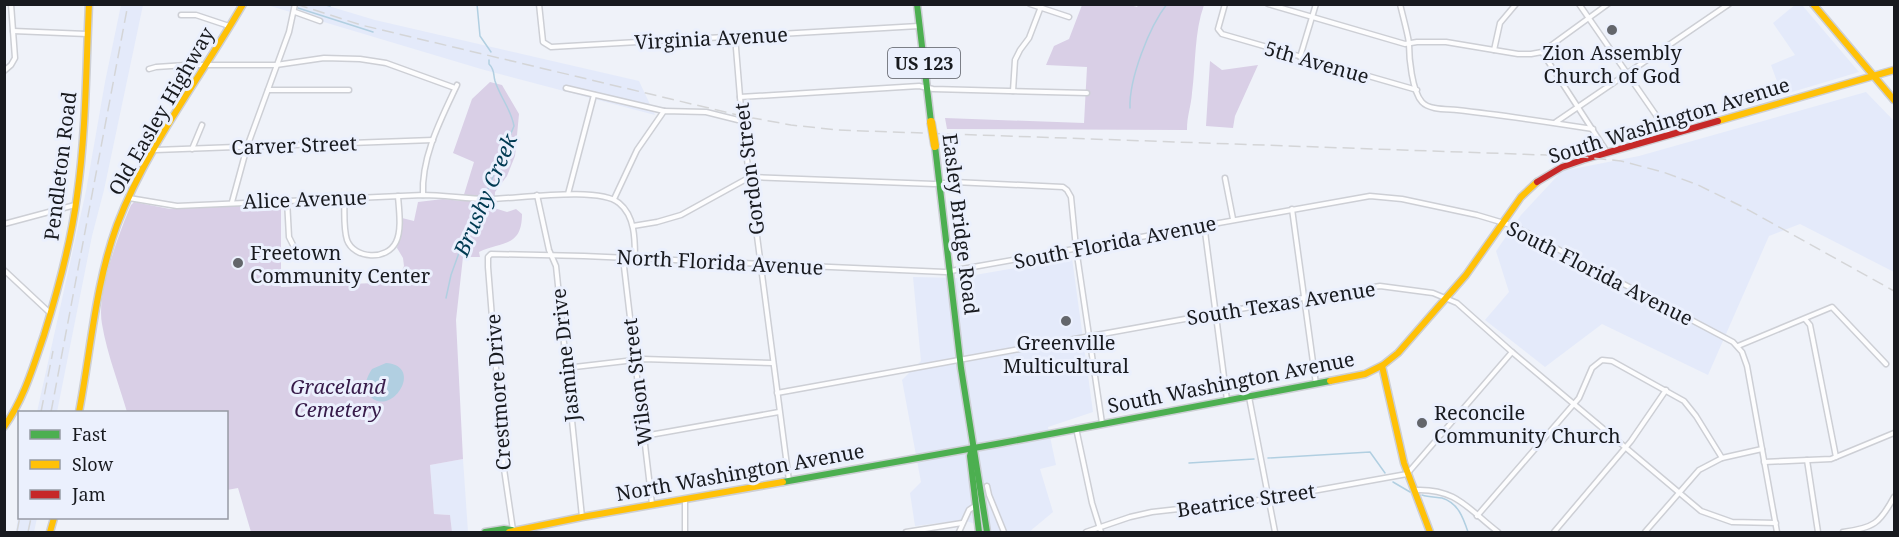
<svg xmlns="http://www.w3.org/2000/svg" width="1899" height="537" font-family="'Noto Serif',serif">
  <rect width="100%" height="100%" fill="#eff2f9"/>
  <g fill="#e4eafa">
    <polygon points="1796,4 1802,5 1859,72 1782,95 1771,65 1795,55 1773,23"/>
    <polygon points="121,5 143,5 104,190 92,236 57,412 37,412 86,191 105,82"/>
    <polygon points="267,5 325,5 375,20 639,81 655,115 481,69"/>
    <polygon points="1866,92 1894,121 1894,272 1800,224 1769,236 1708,375 1602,324 1545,367 1485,320 1509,292 1496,251 1521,215 1562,171 1639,156"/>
    <polygon points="1072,258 1093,412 1048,427 1056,465 1040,469 1053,512 1029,532 996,532 964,520 915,526 910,493 921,482 902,380 921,361 913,277 958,278"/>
    <polygon points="463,459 468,532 452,532 450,515 434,514 430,465"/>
    <polygon points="19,508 20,518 37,518 34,532 16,532"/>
  </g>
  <g fill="#d9cfe6">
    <path d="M 1139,4 L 1204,5 C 1194,33 1196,63 1192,93 C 1191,107 1187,115 1187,130 L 947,129 L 945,118 L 1084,123 L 1087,67 L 1046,65 L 1054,46 L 1069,39 L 1082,5 L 1130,5 L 1137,7 Z"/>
    <polygon points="1210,61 1222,70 1258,65 1235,116 1233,128 1206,126"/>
    <path d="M 490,82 L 502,85 L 519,114 L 515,156 L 507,176 L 495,192 L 494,208 L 507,212 L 516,209 L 522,214 C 522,248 501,241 479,252 L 480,257 L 463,257 L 456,320 L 463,459 L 430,465 L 434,514 L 450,515 L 452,532 L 251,532 L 238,488 L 227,490 L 226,412 L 127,412 C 119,384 107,354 102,324 C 96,294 119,233 131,205 L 134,202 L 170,209 L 281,204 L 281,287 L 397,282 L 404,266 L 403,258 L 397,248 L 402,218 L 414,221 L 418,202 L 443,199 L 462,201 L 474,162 L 453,153 L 472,99 Z"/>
  </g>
  <path fill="#b1cfe1" d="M 386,363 C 426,366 390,420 369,395 C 362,387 367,377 372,369 Z"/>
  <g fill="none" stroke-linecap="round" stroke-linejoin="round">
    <g stroke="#b1cfe1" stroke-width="1.5">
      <polyline points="289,4 292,6"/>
      <polyline points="321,4 330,6"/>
      <polyline points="477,4 480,36 491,52"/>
      <polyline points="298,8 373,32"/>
      <path d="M 1130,108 C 1129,79 1149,27 1167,4"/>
      <path d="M 485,196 L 514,126 C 511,109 500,97 495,81 C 493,74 495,70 489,64 L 489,60"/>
      <polyline points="446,298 451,275 460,250 484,201"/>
      <polyline points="1268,458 1370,452 1385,473"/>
      <polyline points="1189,463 1254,459"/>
      <polyline points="1393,482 1410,492"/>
      <path d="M 1422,495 C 1428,497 1435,497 1442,498 C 1458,503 1463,517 1468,532"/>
    </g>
    <g stroke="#cdcfd5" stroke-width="7">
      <g id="street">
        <polyline points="539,4 543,42 551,47 919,26"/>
        <polyline points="1030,4 1069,17"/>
        <polyline points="1225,4 1218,29 1222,34 1417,90"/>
        <polyline points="1268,4 1405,44 1417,42 1446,42 1518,54 1531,54 1542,52 1608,4"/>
        <path d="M 1400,4 C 1402,13 1409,38 1409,44 C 1409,58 1412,91 1422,102 C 1429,110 1447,109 1457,110 C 1503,115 1548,122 1593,129"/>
        <polyline points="1579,4 1669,134"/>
        <polyline points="295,12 320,21"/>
        <polyline points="181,15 196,15 229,26"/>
        <polyline points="13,31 87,34"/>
        <polyline points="735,36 742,121 789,481"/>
        <polyline points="1494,50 1500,23 1516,4"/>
        <polyline points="1542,52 1607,152"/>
        <polyline points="1300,57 1316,4"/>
        <polyline points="149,69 156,67 186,65 276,65 324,58 360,59 386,63 455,88"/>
        <polyline points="4,71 11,65 15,58 11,4"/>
        <polyline points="566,88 664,111"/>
        <polyline points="268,90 349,90"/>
        <polyline points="1013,91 1015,60 1020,50 1029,38 1042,4"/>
        <polyline points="740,97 919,86 933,89 1087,93"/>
        <polyline points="1556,122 1729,4"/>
        <polyline points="192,149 202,125"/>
        <polyline points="155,150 433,140"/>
        <polyline points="1225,178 1233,219"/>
        <polyline points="568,194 594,95"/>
        <path d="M 423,195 C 421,157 441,119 457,85"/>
        <polyline points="537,195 549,250 556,266 582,517"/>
        <path d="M 129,198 L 177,206 L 423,195 C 445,195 466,199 488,199 C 516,199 599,186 619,203 C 635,216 635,239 635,259"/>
        <path d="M 344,198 C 345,211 343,227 347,240 C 354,259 387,261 396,242 C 402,230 399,210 398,196"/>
        <polyline points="614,199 637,150 664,111 706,112 742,121"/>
        <polyline points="287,200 289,237 294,247"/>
        <polyline points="232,202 247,147 289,32 295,4"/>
        <polyline points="1292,209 1316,384"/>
        <polyline points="4,224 75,205"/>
        <polyline points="1204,224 1227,400"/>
        <polyline points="633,226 657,222 681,215 750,177 934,184 954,182 1063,187 1067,190 1071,197 1076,248 1102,423"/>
        <polyline points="623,258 652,504"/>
        <polyline points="4,270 50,313"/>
        <polyline points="1805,319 1810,325 1836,457"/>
        <polyline points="1738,346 1832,307 1886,364"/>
        <polyline points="566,368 643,359 773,363"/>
        <polyline points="777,393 1284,301 1380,286 1433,293 1457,303 1512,352 1701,511 1732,522 1776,523"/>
        <polyline points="1249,397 1275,532"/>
        <polyline points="1076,428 1092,503 1101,532"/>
        <polyline points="644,436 779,412"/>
        <polyline points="1807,460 1818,532"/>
        <polyline points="1764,462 1831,459 1894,433"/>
        <polyline points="987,486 989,495 1004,532"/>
        <path d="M 1415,490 C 1456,488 1468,509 1498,532"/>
        <polyline points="1477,516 1579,398 1592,368 1602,360 1612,361 1684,401 1696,416 1722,458"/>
        <polyline points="513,530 504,469 488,267 488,257 491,254 584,256 945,272 1370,196 1402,199 1477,215 1514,226 1733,342 1742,352 1747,366 1777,532"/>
        <polyline points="685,532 685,500"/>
        <polyline points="906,532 962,523"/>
        <polyline points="959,532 969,510 975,506"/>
        <polyline points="1086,532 1130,517 1152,512 1268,499 1407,474 1512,352"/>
        <polyline points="1554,532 1631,441 1666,390"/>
        <polyline points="1645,532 1699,470 1722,458 1762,449"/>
        <path d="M 1843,532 C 1874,528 1880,523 1894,497"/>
      </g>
    </g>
    <g stroke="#cdcfd5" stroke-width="9">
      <g id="fast">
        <polyline points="917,4 931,122"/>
        <polyline points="935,146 961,368 987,532"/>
        <polyline points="972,448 970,456 979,532"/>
        <polyline points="783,482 1002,443 1330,381"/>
        <polyline points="485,532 504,529 512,530"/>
      </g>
    </g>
    <g stroke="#cdcfd5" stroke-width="9">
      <g id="slow">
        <polyline points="1813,4 1894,100"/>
        <polyline points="1718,121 1894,70"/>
        <polyline points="1382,366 1404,463 1430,532"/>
        <polyline points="1330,381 1365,374 1383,365 1398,353 1466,275 1521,197 1537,182"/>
        <path d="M 79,412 C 91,350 95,285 117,225 C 147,146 201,77 243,4"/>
        <path d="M 4,427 C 24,399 33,367 44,335 C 58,290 71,243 77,196 C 86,133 86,68 89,4"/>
        <polyline points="50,532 54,518"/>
        <polyline points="509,532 582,517 783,482"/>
      </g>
    </g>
    <g stroke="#cdcfd5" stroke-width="9">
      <polyline id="jam" points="1537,182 1562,167 1585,159 1718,121"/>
    </g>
    <use href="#street" stroke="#fdfdfe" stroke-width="4"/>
    <use href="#fast" stroke="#4caf50" stroke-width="6"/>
    <use href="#slow" stroke="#ffc107" stroke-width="6"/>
    <use href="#jam" stroke="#c62828" stroke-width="6"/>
    <g stroke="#d4d5d7" stroke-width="1.5" stroke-dasharray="12 6" stroke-linecap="butt">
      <polyline points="296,4 361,25 742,116 791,125 837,130 1573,156 1621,161 1663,172 1698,185 1743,207 1894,291"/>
      <polyline points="41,412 53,351"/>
      <polyline points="51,412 128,4"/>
      <polyline points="17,532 20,516"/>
      <polyline points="28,532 31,518"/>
    </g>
    <g stroke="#cdcfd5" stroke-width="10" stroke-linecap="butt">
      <polyline id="slow-bridge" points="931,122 935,146"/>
    </g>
    <use href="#slow-bridge" stroke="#ffc107" stroke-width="8"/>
  </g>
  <g fill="#63666b" stroke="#ebf0fd" stroke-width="2">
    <circle cx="1612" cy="30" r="6"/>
    <circle cx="238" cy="263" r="6"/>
    <circle cx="1066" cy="321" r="6"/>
    <circle cx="1422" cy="423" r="6"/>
  </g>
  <g text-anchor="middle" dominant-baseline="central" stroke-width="6" stroke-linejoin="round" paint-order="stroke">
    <rect fill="#ebf0fd" stroke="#575a62" stroke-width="1.5" x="888" y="48" width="72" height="30" rx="4.5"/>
    <g font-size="18" font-weight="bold" fill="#181a1f">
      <text x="924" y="63">US 123</text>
    </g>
    <g font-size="20" fill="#181a1f" stroke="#ebf0fd">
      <text transform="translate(711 38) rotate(-3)">Virginia Avenue</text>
      <text transform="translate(1317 62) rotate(16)">5th Avenue</text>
      <text transform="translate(161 111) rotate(-60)">Old Easley Highway</text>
      <text transform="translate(1669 120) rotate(-17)">South Washington Avenue</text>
      <text transform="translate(294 145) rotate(-2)">Carver Street</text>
      <text transform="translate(60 166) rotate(-83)">Pendleton Road</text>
      <text transform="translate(749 169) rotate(-97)">Gordon Street</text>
      <text transform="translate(305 199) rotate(-2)">Alice Avenue</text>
      <text transform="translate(961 224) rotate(83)">Easley Bridge Road</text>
      <text transform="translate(1115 242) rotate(-11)">South Florida Avenue</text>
      <text transform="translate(720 262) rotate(3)">North Florida Avenue</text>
      <text transform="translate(1600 273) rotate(27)">South Florida Avenue</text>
      <text transform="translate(1281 303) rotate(-9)">South Texas Avenue</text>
      <text transform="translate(565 355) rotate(-96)">Jasmine Drive</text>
      <text transform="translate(637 382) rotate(-97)">Wilson Street</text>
      <text transform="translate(1231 382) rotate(-11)">South Washington Avenue</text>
      <text transform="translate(498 392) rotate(-94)">Crestmore Drive</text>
      <text transform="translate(740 472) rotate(-10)">North Washington Avenue</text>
      <text transform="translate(1246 500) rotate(-8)">Beatrice Street</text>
    </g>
    <g font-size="20" fill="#181a1f" stroke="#ebf0fd">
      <text x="1612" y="52">Zion Assembly<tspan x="1612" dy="23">Church of God</tspan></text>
      <text x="250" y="252" text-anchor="start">Freetown<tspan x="250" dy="23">Community Center</tspan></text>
      <text x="1066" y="342">Greenville<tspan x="1066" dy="23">Multicultural</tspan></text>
      <text x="1434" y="412" text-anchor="start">Reconcile<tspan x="1434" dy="23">Community Church</tspan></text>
    </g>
    <g font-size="20" font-style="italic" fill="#371b49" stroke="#ebf0fd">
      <text x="338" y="386">Graceland<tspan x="338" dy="23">Cemetery</tspan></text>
    </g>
    <g font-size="21" font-style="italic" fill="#003a52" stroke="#ebf0fd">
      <text transform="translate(485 195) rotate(-67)">Brushy Creek</text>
    </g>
  </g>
  <rect width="1899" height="537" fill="none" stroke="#181a1f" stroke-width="12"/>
  <rect x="18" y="411" width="210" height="108" fill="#ebf0fd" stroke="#979aa4" stroke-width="1.5"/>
  <rect x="30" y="430" width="30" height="9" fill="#4caf50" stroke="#979aa4" stroke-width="1.5"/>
  <text x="72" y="441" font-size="18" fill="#181a1f">Fast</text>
  <rect x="30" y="460" width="30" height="9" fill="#ffc107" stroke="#979aa4" stroke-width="1.5"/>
  <text x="72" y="471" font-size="18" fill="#181a1f">Slow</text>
  <rect x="30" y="490" width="30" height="9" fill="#c62828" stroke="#979aa4" stroke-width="1.5"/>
  <text x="72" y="501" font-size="18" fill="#181a1f">Jam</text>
</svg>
